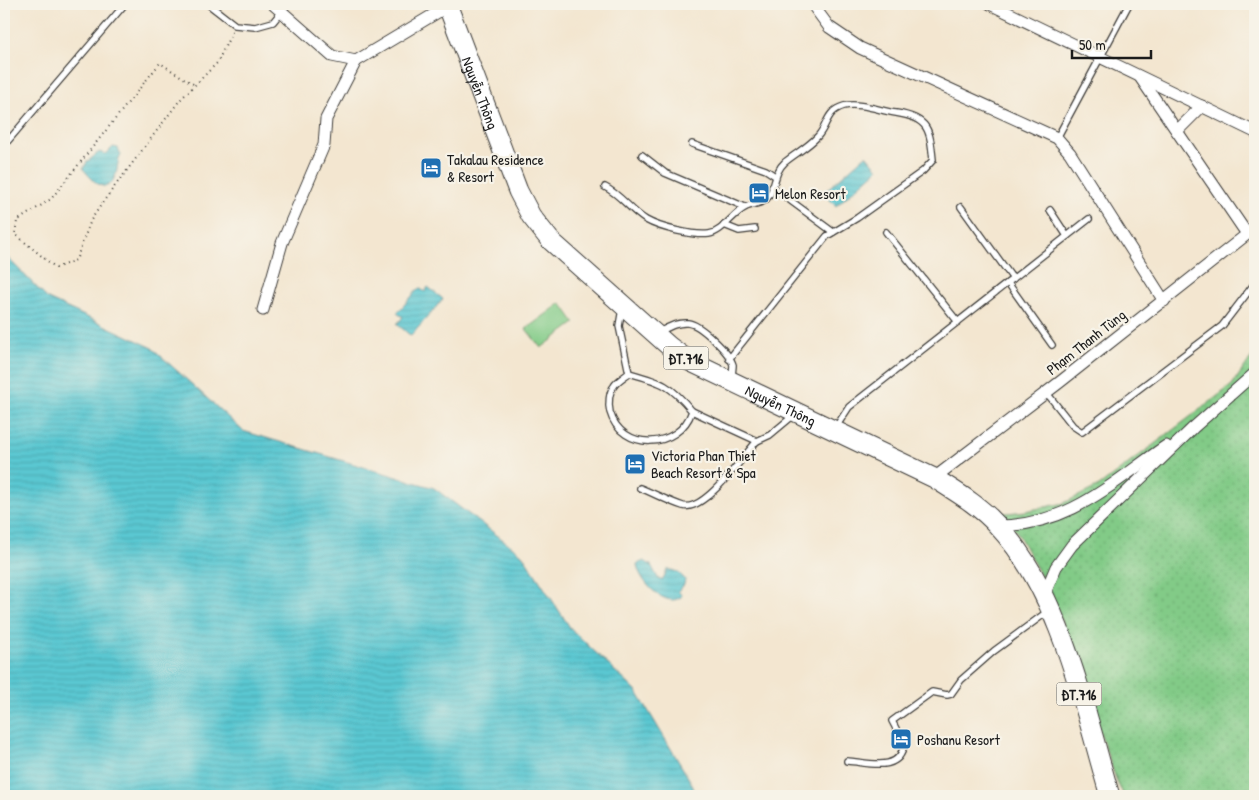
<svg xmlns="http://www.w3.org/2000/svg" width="1259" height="800" font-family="'Patrick Hand',sans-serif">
  <defs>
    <pattern id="grass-dots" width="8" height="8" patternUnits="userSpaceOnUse" patternTransform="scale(1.25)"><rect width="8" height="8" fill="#82cb87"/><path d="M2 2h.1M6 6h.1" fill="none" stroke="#70ae74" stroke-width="1.8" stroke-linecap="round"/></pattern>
    <pattern id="water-rules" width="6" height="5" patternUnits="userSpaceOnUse" patternTransform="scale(1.25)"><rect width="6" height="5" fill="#5ac7d1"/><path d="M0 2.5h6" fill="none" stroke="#4eaab3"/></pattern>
  </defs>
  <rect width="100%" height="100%" fill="#f7f3e8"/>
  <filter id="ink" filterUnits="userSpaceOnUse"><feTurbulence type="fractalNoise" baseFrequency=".02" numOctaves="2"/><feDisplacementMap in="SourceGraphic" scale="10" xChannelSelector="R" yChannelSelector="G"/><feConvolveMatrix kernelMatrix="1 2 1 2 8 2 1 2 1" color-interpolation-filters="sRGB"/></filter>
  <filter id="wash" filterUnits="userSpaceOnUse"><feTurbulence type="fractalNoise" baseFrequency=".0096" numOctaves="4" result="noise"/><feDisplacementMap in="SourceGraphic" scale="20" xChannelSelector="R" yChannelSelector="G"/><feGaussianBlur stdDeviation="1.12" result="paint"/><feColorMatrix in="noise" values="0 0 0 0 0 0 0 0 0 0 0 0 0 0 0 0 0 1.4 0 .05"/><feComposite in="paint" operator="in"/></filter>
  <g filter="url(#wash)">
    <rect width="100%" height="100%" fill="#f3e6d0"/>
    <polygon fill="url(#grass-dots)" stroke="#4f7452" points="1255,352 1255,796 1124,796 1116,779 1055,602 1017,532 997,514 1026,511 1064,503 1099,486 1232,385"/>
    <polygon fill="#82cb87" stroke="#4f7452" points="561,303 575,323 541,348 526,329"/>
    <g fill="url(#water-rules)" stroke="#3b7276">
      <path d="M 113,147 L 118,148 L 121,155 C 117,162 118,167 116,174 C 107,199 93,180 83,169 L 87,162 L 99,152 L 106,154 Z"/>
      <polygon points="866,155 878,169 836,206 823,193"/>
      <polygon points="4,254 48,299 151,347 243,431 434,488 522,554 571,629 637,692 692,784 696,796 4,796"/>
      <polygon points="428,287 443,299 411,336 397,324 403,317 397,313 419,288 425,292"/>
      <path d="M 644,561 L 651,565 L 659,580 L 663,580 L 667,570 C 675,569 680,574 685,579 L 684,585 L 678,591 L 682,596 C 667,611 638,580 637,564 Z"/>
    </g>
  </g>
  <g filter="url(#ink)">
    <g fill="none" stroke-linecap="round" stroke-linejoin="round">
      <g stroke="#3c3a37" stroke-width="8">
        <g id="service">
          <polyline points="208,4 235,25 255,27 273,22 282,11"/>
          <polyline points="1057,138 1129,4"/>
          <polyline points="7,142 125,4"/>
          <polyline points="692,144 766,170 775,176"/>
          <polyline points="642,155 665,173 745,207"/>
          <path d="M 605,187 C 621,195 631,211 646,220 C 660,228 694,236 709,234 C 723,232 733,213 746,207 C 754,203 763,205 769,196 C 776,185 774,172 785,162 C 796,153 808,147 818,136 C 828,125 826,111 844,106 C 859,102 881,111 896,113 C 929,118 930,130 933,160 L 923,171 L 857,218 L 827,236 L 729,359"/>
          <polyline points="772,187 833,232"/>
          <polyline points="961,207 1013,279"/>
          <polyline points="1050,210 1067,236"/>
          <polyline points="724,225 739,231 755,229"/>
          <polyline points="886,232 958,322"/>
          <polyline points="1008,283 1052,345"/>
          <path d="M 622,309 L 619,326 L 629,373 C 624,377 617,381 614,386 C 609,392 608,404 610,412 C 621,452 679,450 692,411 C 670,384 661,382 629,373"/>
          <path d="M 659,332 C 669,327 677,322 688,323 C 700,324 730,353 733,365 C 733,368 732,373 732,377"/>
          <polyline points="1046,392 1073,426 1082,432 1222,326 1255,283"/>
          <polyline points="692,411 757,441 770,435 794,415"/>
          <polyline points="836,427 849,407 1089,219"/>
          <path d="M 640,488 C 653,493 670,502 683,506 C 705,512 744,455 757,441"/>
          <path d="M 847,761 C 867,762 900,774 904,744 L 892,721 L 932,692 L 947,695 L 951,694 L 961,680 L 994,651 L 1047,612"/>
        </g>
      </g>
      <g stroke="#3c3a37" stroke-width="13">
        <g id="minor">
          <polyline points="273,4 332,56 356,61 448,6"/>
          <polyline points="812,4 829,27 860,48 1057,138 1070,153 1164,301"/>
          <polyline points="990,4 1255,132"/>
          <polyline points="1140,77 1247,234"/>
          <polyline points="1177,131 1202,106"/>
          <polyline points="263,310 282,243 324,145 326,119 356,61"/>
          <polyline points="934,478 1060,382 1255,228"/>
          <path d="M 998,526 C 1071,525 1110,484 1166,446"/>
          <polyline points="1045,593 1056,567 1072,545 1193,428 1255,373"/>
        </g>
      </g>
      <g stroke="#3c3a37" stroke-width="21">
        <g id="primary">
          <path id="s1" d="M 447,4 L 518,191 L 531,216 L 550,240 L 670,347 L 689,361 L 934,478 C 956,492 979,505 997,525 C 1061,592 1084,709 1110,796"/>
        </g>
      </g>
      <polyline stroke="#3c3a37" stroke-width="2" stroke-dasharray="1 4" stroke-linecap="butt" points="193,84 160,63 51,199 17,221 15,234 56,268 76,260 91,220 103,202 180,100 217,63 232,32"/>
      <use href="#service" stroke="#fff" stroke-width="5.5"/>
      <use href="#minor" stroke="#fff" stroke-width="11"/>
      <use href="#primary" stroke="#fff" stroke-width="19"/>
    </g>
  </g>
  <defs>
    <g id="hotel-square" transform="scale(1.125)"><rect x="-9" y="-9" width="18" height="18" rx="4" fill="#1f6fb2" stroke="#f7f3e8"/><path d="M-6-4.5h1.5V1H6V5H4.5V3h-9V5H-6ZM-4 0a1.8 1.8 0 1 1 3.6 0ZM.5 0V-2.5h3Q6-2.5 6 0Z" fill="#fff"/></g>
  </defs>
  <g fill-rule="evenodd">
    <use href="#hotel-square" x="431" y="168"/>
    <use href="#hotel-square" x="759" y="193"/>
    <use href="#hotel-square" x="635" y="464"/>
    <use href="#hotel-square" x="901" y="739"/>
  </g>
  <g text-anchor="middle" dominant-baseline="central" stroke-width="4.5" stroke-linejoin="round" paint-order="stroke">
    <g fill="#f7f3e8" stroke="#5e5c59" stroke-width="1">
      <rect x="663.5" y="346.5" width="45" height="23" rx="4"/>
      <rect x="1056.5" y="682.5" width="45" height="23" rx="4"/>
    </g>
    <g font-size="14" font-weight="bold" fill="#1c1c1c">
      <text x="686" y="358">ĐT.716</text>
      <text x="1079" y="694">ĐT.716</text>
    </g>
    <g font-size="15" fill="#1c1c1c" stroke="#f7f3e8">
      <text stroke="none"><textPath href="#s1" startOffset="95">Nguyễn Thông</textPath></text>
      <text transform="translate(1086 342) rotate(-38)">Phạm Thanh Tùng</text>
      <text stroke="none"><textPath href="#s1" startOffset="545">Nguyễn Thông</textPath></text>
    </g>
    <g font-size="15" fill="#1c1c1c" stroke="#f7f3e8" text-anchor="start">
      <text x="447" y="159">Takalau Residence<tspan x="447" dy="17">&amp; Resort</tspan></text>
      <text x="775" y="193">Melon Resort</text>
      <text x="651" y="455">Victoria Phan Thiet<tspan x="651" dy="17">Beach Resort &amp; Spa</tspan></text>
      <text x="917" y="739">Poshanu Resort</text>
    </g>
  </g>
  <rect width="1259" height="800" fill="none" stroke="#f7f3e8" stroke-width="20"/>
  <path d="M1072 50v8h79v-8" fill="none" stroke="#1c1c1c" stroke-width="2.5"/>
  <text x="1079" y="50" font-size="15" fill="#1c1c1c" stroke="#f7f3e8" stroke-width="4" paint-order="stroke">50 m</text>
</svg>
